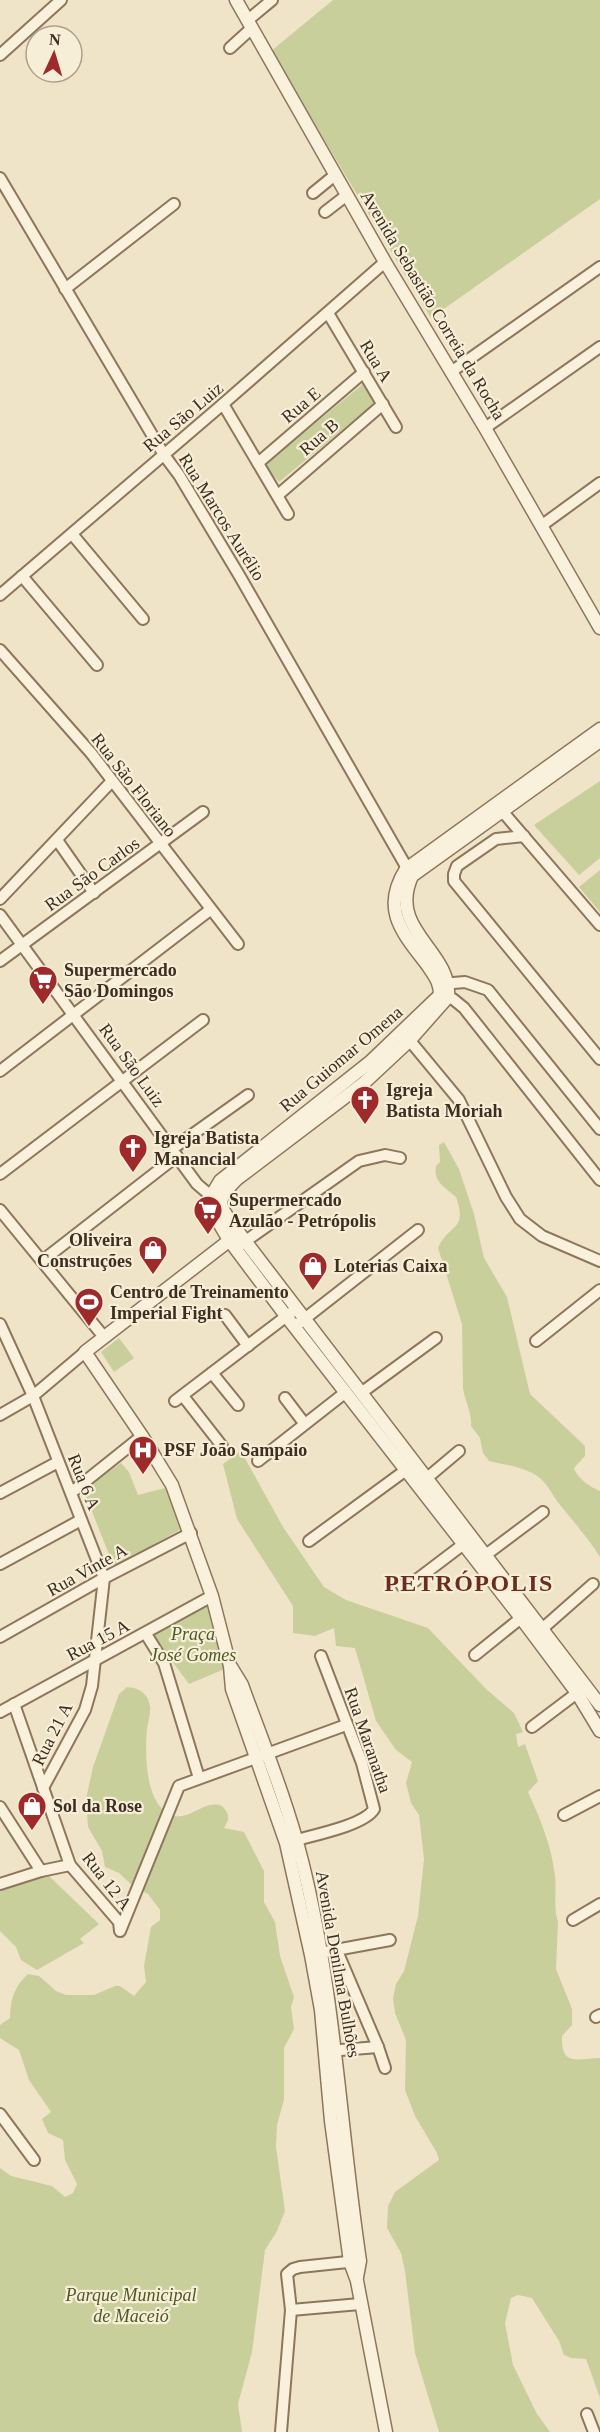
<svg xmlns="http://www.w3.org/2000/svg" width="600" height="2432" font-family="Georgia,serif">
  <rect width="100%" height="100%" fill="#f0e4c8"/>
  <g fill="#c9cf9b">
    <polygon points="333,0 600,0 600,199 431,318 271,51"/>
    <polygon points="363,384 377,401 279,482 264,465"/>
    <polygon points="600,781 600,858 579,875 534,825"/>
    <polygon points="600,870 600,912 579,887"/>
    <path d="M 444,1142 L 459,1169 L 474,1214 L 484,1258 L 507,1297 L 530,1394 L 585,1446 L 585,1456 L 574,1468 C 577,1478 590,1487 600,1491 L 600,1557 C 588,1538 574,1522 560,1505 C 551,1494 548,1482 534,1474 C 519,1466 505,1465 489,1461 L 483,1453 L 480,1438 L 471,1426 C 472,1412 465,1402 463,1388 L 462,1324 L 438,1248 C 449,1223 468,1232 456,1197 C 445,1187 433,1182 436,1166 L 440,1162 L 439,1145 Z"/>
    <polygon points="119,1338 134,1358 114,1372 101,1352"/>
    <path d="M 241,1451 L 283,1527 L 324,1587 L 346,1600 L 428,1628 L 486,1689 L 514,1713 L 523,1732 L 516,1734 L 518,1747 L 525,1744 L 538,1781 L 528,1792 C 540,1818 552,1847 555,1876 C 557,1892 553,1907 558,1922 L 556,1969 L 572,2009 L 572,2025 L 562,2036 C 561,2068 578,2058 600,2058 L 600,2398 L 586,2359 L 571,2358 L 564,2355 L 559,2341 L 532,2298 L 518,2295 L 511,2298 L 505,2323 L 513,2365 L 537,2414 L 550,2432 L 439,2432 L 415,2353 L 405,2271 L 401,2253 L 387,2228 L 388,2206 L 395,2192 L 439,2160 L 437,2153 L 415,2116 L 405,2090 L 406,2040 L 395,2013 L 393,1998 L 396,1984 L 404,1971 L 418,1916 L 424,1859 L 419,1815 L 411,1803 L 406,1783 L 412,1762 L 396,1750 L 376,1721 L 355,1648 L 336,1646 L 334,1628 L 315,1636 L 293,1633 L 293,1606 L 237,1519 L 223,1464 Z"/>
    <polygon points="121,1463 129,1472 138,1495 165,1488 183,1528 114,1567 83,1489"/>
    <polygon points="209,1603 227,1668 189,1684 151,1633"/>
    <path d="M 127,1687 C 139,1688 148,1693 150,1706 C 151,1713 148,1722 147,1729 C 145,1752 145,1798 166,1812 C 187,1827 202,1798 222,1806 C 230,1815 230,1818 224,1828 L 244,1832 L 264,1871 L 264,1902 L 275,1922 L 280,1956 L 294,1997 L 291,2007 L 294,2029 L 284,2048 L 284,2100 L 277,2125 L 276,2147 L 285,2211 L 277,2231 L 265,2250 L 252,2352 L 238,2404 L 242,2432 L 0,2432 L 0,2168 L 11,2176 L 52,2186 L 65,2197 L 73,2193 L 77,2184 L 65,2160 L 63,2140 L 48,2133 L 42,2119 L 51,2112 L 29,2080 L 19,2050 L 0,2038 L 0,2025 L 10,2018 C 10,2001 14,1986 28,1974 L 39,1976 L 56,1991 L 66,1995 L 94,1995 L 115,1986 L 120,1986 L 134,1996 L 146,1982 L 144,1966 L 151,1927 L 160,1920 L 160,1910 L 148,1894 L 134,1887 L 119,1873 L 105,1867 L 102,1851 L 88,1827 L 86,1799 L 93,1767 L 119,1694 Z"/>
    <polygon points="49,1876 99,1924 80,1939 84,1943 37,1970 21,1960 16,1947 0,1931 0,1890"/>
  </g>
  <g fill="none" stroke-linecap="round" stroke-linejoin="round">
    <g stroke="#8d765c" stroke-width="14">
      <g id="minor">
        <polyline points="248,20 272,0"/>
        <polyline points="230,48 252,28"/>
        <polyline points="0,55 61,0"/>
        <polyline points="0,178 164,455 179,475 239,575 411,875"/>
        <polyline points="313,193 335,175"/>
        <polyline points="325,212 347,195"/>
        <polyline points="65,289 174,204"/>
        <polyline points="328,313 396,427"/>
        <polyline points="451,372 600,267"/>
        <polyline points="223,404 288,514"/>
        <polyline points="485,428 600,347"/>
        <polyline points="258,463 364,372"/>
        <polyline points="278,495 383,404"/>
        <polyline points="541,526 600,483"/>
        <polyline points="72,534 143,619"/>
        <polyline points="22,576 97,665"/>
        <polyline points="0,595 223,404 385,262"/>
        <polyline points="0,650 91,753 238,944"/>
        <polyline points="503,812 600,925"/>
        <polyline points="524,836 496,839 457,866 454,874 454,881 600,1059"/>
        <polyline points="57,840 94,893"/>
        <polyline points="0,899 112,781"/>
        <polyline points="0,915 197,1184 211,1196 218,1197"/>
        <polyline points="0,961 203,812"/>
        <polyline points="441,984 465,982 488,990 600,1129"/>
        <polyline points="441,996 453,999 464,1008 600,1180"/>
        <polyline points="406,1036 459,1100 506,1197 520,1219 542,1236 600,1261"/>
        <polyline points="0,1071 210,910"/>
        <polyline points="172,1149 248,1095"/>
        <polyline points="0,1174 203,1020"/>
        <polyline points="0,1210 104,1337"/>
        <polyline points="240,1245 359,1161 385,1155 400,1158"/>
        <polyline points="42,1261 177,1156"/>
        <polyline points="225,1315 248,1346"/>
        <polyline points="0,1324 33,1396 104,1578 92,1686 85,1710 43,1788"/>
        <polyline points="298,1324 418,1230"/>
        <polyline points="536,1341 600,1290"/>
        <polyline points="212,1373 238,1405"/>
        <polyline points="361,1393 436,1338"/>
        <polyline points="183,1396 222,1446"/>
        <polyline points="285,1398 304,1423"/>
        <polyline points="175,1401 292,1312"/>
        <polyline points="0,1415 33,1396 85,1352"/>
        <polyline points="258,1461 346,1392"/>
        <polyline points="427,1478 459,1451"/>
        <polyline points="72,1492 142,1436"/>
        <polyline points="0,1493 58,1462"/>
        <polyline points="309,1541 406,1470"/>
        <polyline points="479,1560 543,1512"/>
        <polyline points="0,1564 81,1520"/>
        <polyline points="402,1586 415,1581 469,1540"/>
        <polyline points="542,1629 593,1584"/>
        <polyline points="146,1634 164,1663 199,1778"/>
        <polyline points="0,1637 104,1578 191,1533"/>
        <polyline points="475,1655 521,1618"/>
        <polyline points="14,1704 70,1865 119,1922 120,1931 179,1786 346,1725"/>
        <polyline points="0,1712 212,1596"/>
        <polyline points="532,1727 577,1693"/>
        <polyline points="0,1807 41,1871"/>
        <polyline points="564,1815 600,1796"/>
        <path d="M 289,1842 C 309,1836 364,1826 374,1809 L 362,1763 L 321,1656"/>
        <polyline points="0,1884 41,1871 70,1865"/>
        <polyline points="573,1920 600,1904"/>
        <polyline points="337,1951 378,2047 385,2068"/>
        <polyline points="314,1954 390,1940"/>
        <polyline points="596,2017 600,2015"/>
        <polyline points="328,2051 378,2047"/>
        <polyline points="0,2114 34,2160"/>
        <polyline points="291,2310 360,2304"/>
        <polyline points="587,2414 594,2432"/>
        <polyline points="281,2432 291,2310 287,2274 293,2269 300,2267 357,2261"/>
      </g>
    </g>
    <g stroke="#8d765c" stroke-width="15">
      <g id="tertiary">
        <polyline points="236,0 385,262 485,428 600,628"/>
        <path d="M 600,729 L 406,869 C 380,910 403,933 428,966 C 435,977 440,982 440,995 L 370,1062 L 220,1181 L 211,1196 L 210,1204 L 213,1213 L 229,1240 L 286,1316 L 521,1618 L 577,1693 L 600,1731"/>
        <path d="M 600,741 L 412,876 C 387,931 452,950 448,997 L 410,1040 L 365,1082 L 237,1179 C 211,1205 221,1206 239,1233 L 600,1705"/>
        <polyline points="239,1233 85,1352 142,1436 172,1485 212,1596 230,1666 232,1689 286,1843 311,1955 321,2010 331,2121 350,2262 357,2281 386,2432"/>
        <path d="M 231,1667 L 242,1685 C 263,1743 287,1801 302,1861 C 335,1992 340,2128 360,2261 L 357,2277"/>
      </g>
    </g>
    <use href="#minor" stroke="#faf1dc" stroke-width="10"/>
    <use href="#tertiary" stroke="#faf1dc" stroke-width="12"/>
  </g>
  <defs>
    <g id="supermarket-pin" transform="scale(1.5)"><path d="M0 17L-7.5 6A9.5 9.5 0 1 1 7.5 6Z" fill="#9e2a2b" stroke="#f7eed8"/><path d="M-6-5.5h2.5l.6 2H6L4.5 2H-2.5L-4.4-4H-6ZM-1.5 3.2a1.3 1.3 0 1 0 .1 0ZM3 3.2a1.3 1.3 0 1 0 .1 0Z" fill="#fff"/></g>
    <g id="church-pin" transform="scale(1.5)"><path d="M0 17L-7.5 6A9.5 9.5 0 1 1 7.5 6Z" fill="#9e2a2b" stroke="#f7eed8"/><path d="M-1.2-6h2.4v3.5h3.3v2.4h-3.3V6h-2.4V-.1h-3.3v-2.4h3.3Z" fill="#fff"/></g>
    <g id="shop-pin" transform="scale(1.5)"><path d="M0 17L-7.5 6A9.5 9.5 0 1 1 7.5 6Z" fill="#9e2a2b" stroke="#f7eed8"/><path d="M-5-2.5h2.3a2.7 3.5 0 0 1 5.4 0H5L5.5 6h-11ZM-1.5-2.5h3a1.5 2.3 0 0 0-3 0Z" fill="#fff"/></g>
    <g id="stadium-pin" transform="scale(1.5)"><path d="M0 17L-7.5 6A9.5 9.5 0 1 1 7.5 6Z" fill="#9e2a2b" stroke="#f7eed8"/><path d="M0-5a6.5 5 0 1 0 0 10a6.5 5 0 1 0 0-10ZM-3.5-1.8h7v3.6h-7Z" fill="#fff"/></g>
    <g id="hospital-pin" transform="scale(1.5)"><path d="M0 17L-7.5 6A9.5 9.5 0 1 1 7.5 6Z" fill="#9e2a2b" stroke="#f7eed8"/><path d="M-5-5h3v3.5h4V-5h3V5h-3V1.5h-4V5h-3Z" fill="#fff"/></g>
  </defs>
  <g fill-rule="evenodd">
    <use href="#supermarket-pin" x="43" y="980"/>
    <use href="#church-pin" x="365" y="1100"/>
    <use href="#church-pin" x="133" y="1148"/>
    <use href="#supermarket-pin" x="208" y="1210"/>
    <use href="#shop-pin" x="153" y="1250"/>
    <use href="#shop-pin" x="313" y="1266"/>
    <use href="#stadium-pin" x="89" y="1302"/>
    <use href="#hospital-pin" x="143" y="1450"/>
    <use href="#shop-pin" x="32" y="1806"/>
  </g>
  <g text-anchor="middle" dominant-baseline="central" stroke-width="4.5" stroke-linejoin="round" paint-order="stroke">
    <g font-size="18" fill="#3d2e20" stroke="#f7eed8">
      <text transform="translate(433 305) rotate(59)">Avenida Sebastião Correia da Rocha</text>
      <text transform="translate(376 361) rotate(59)">Rua A</text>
      <text transform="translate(301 405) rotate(-40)">Rua E</text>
      <text transform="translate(183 417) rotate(-40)">Rua São Luiz</text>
      <text transform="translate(319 437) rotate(-41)">Rua B</text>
      <text transform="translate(222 517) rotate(58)">Rua Marcos Aurélio</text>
      <text transform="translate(134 785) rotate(52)">Rua São Floriano</text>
      <text transform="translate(92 874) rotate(-36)">Rua São Carlos</text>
      <text transform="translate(341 1059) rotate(-40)">Rua Guiomar Omena</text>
      <text transform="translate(132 1065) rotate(54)">Rua São Luiz</text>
      <text transform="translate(84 1482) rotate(68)">Rua 6 A</text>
      <text transform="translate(87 1570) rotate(-29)">Rua Vinte A</text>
      <text transform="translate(98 1640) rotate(-28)">Rua 15 A</text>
      <text transform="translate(52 1734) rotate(-63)">Rua 21 A</text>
      <text transform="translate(368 1740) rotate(71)">Rua Maranatha</text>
      <text transform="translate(107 1881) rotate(52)">Rua 12 A</text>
      <text transform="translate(338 1964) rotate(80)">Avenida Denilma Bulhões</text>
    </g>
    <g font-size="18" font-weight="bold" fill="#3d2e20" stroke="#f7eed8" text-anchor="start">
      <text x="64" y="970">Supermercado<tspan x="64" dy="21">São Domingos</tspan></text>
      <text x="386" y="1090">Igreja<tspan x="386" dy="21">Batista Moriah</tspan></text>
      <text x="154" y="1138">Igreja Batista<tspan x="154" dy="21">Manancial</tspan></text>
      <text x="229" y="1200">Supermercado<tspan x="229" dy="21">Azulão - Petrópolis</tspan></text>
      <text x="132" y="1240" text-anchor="end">Oliveira<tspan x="132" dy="21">Construções</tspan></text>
      <text x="334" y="1266">Loterias Caixa</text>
      <text x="110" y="1292">Centro de Treinamento<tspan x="110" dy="21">Imperial Fight</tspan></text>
      <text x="164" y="1450">PSF João Sampaio</text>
      <text x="53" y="1806">Sol da Rose</text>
    </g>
    <g font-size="18" font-style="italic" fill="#4d5a26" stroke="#f7eed8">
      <text x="193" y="1634">Praça<tspan x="193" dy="21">José Gomes</tspan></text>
      <text x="131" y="2295">Parque Municipal<tspan x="131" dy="21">de Maceió</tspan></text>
    </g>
    <g font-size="24" font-weight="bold" letter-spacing="1.5" fill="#6b2e1e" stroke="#f7eed8">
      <text x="469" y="1583">PETRÓPOLIS</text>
    </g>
  </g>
  <g transform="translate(54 54) rotate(4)"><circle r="28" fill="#f7eed8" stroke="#ada18e" stroke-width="1.5"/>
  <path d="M0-4.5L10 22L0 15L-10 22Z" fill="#9e2a2b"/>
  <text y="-9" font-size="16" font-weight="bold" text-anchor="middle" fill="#3d2e20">N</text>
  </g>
</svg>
